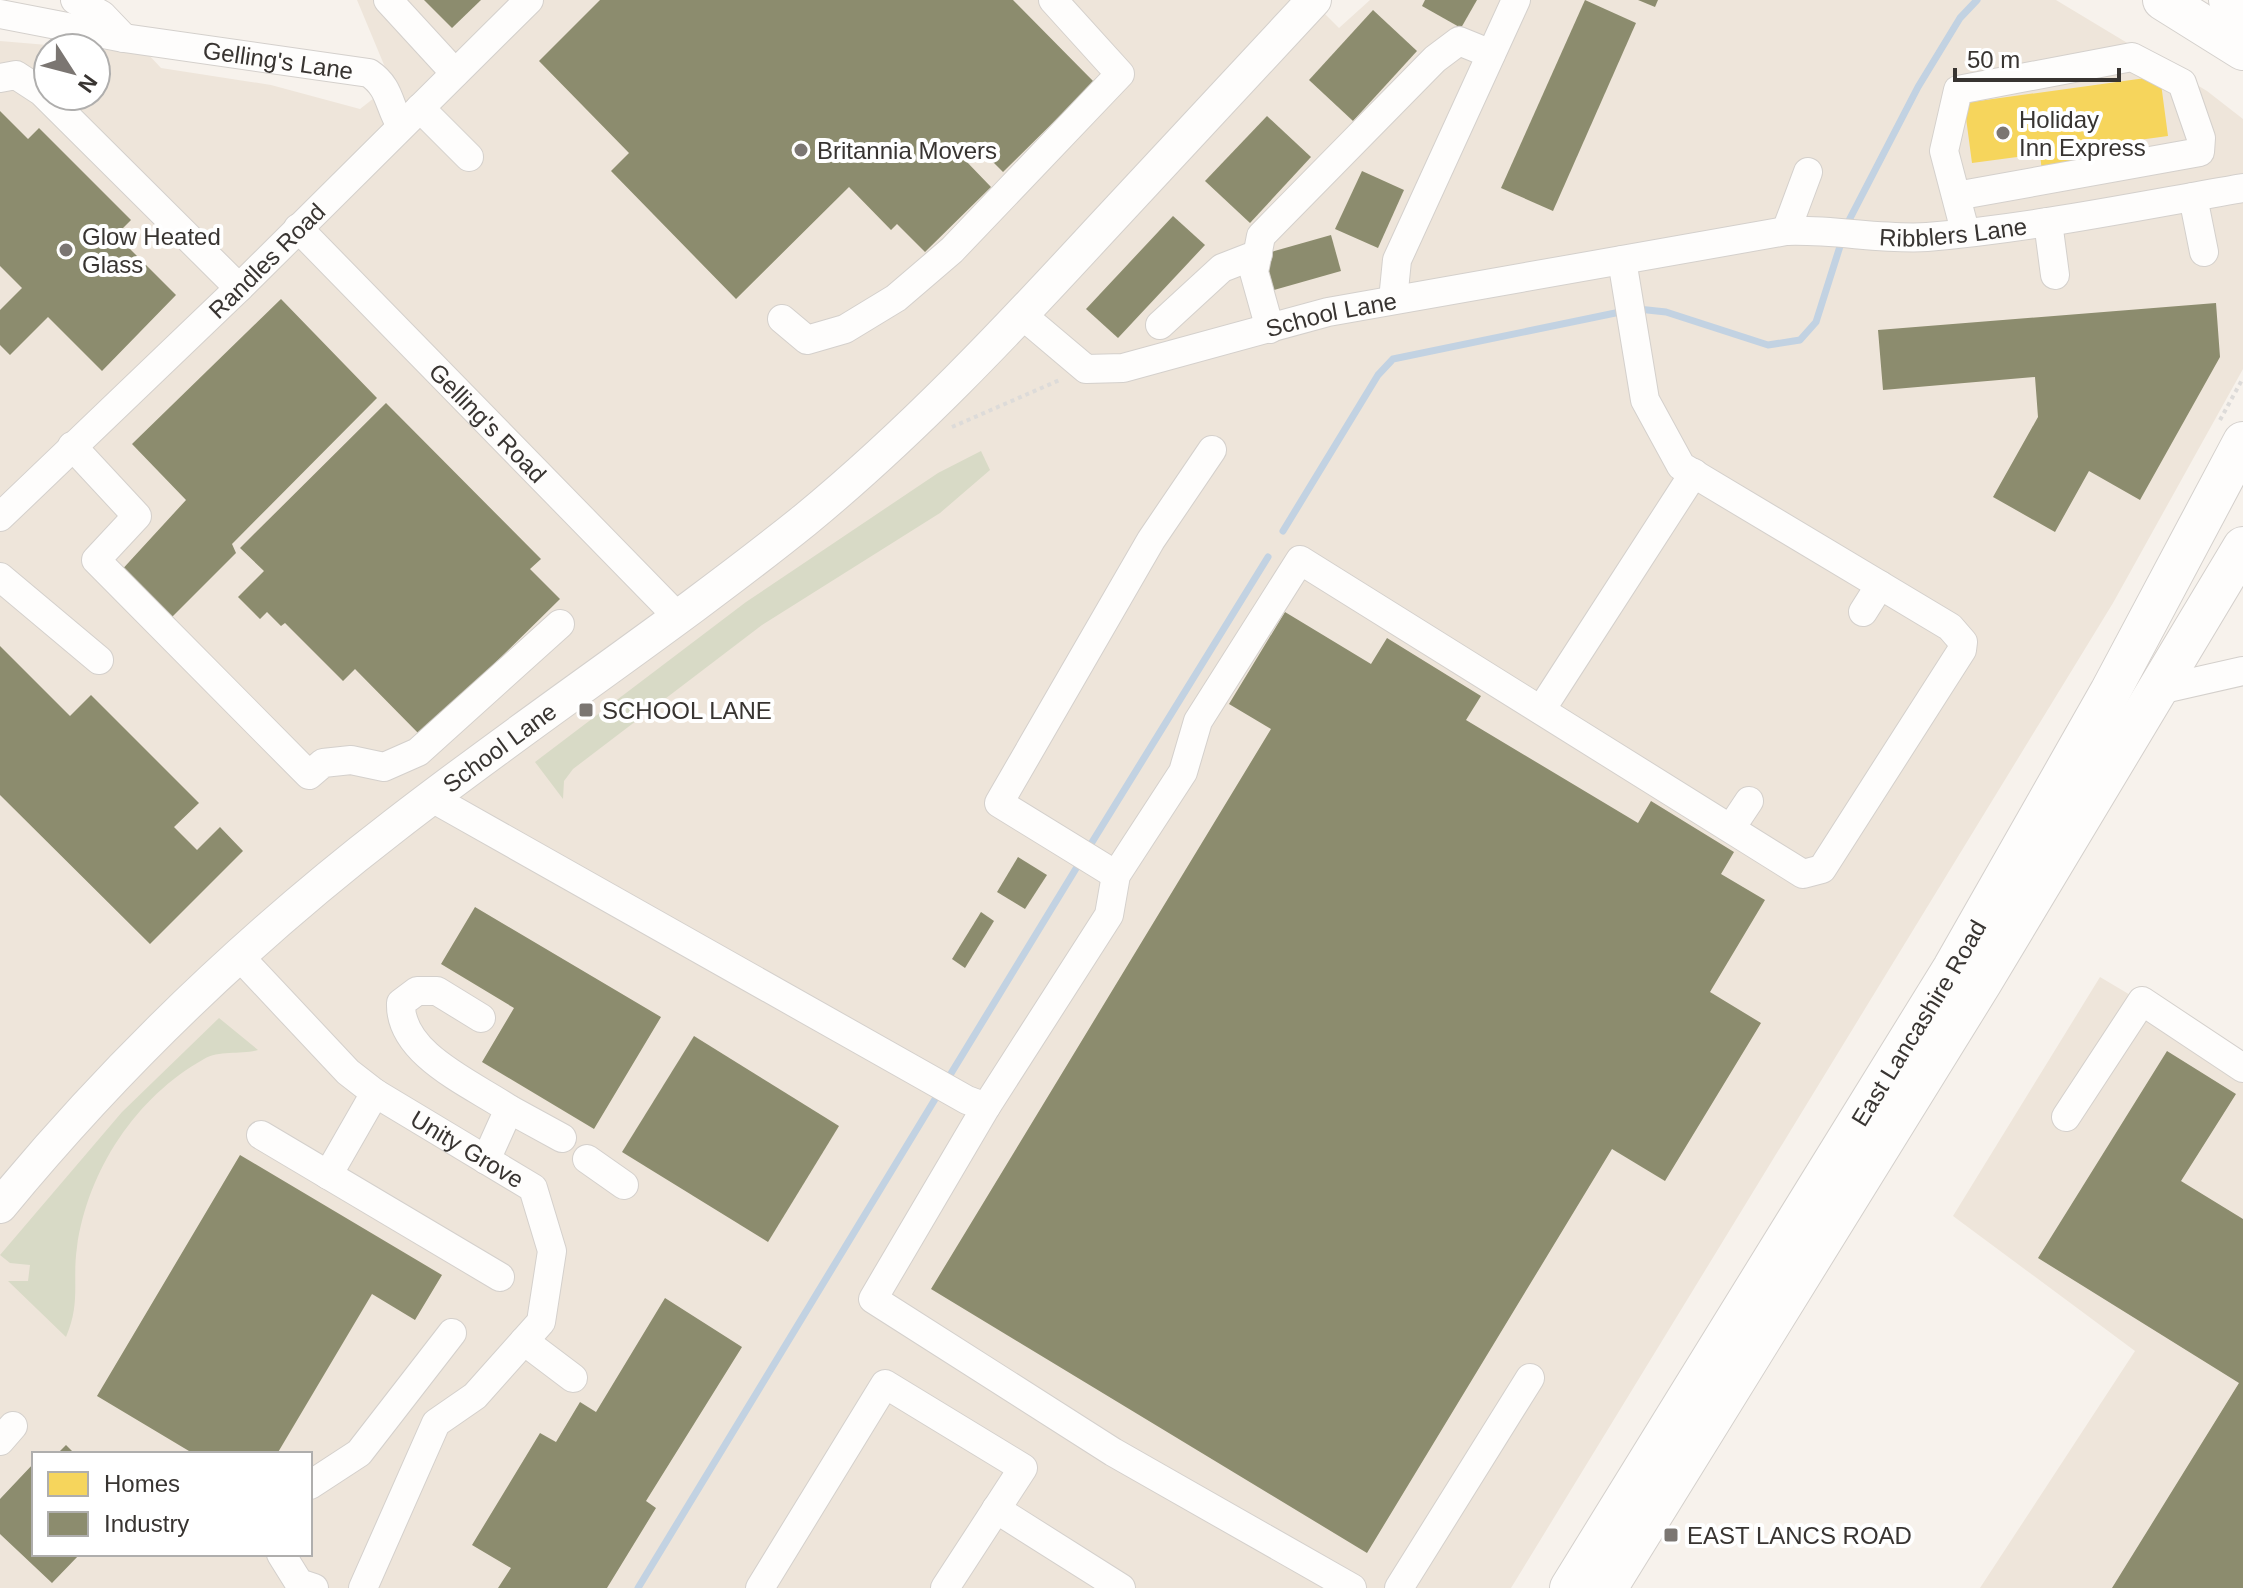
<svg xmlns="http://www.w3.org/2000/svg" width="2243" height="1588" font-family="Helvetica,sans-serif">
  <rect width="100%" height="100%" fill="#f7f2ec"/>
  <g fill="#eee5da" fill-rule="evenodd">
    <path d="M 357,0 L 1311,0 L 1339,28 L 1370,0 L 2056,0 L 2207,91 L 2243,119 L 2243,369 L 2113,603 L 1511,1588 L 0,1588 L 0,41 L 83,48 L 48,48 L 48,96 L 96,96 L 96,49 L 148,54 L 161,68 L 271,85 L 360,109 L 392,84 ZM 34,1454 L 310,1454 L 310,1554 L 34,1554 Z"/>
    <polygon points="2100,977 2243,1062 2243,1588 1980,1588 2135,1351 1953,1216"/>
  </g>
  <g fill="#d8dac6">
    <polygon points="981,451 990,470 940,513 762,625 573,769 564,781 563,799 535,762 746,602 938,473"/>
    <path d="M 219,1018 L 258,1050 C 241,1055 219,1050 204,1059 C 136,1097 88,1170 77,1247 C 72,1281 81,1303 66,1337 L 8,1281 L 28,1281 L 30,1265 L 10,1263 L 0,1255 L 122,1112 Z"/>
  </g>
  <polygon fill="#f6d55c" points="2160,76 2168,136 2102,145 2106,173 2043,181 2040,154 1972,163 1964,103"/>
  <g fill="#8c8c6e">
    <polygon points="424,0 481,0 452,28"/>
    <polygon points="600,0 1013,0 1094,82 1003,172 978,147 965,160 991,187 925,252 897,224 891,230 849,187 736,299 611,171 629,153 539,61"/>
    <polygon points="1425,0 1477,0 1461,28 1422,6"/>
    <polygon points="1585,0 1636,23 1553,211 1501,188"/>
    <polygon points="1638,0 1658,0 1655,7"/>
    <polygon points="1373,10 1417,51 1353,121 1309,80"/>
    <polygon points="0,111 28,139 39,128 131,220 116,235 176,295 102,371 48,317 10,355 0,345 0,310 22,288 0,266"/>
    <polygon points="1267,116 1311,157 1250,223 1205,181"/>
    <polygon points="1362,171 1404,190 1378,248 1335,229"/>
    <polygon points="1173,216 1205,245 1118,338 1086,309"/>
    <polygon points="1331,235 1341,271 1274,290 1264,254"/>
    <polygon points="281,299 377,398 232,544 236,553 168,621 118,574 186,500 132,444"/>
    <polygon points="2216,303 2220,357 2140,500 2089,471 2055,532 1993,497 2038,417 2035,377 1883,390 1878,330"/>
    <polygon points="386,403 541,559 530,569 560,599 421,736 355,669 343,681 285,623 281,626 267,612 260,619 238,597 264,571 240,548"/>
    <polygon points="1285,612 1371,664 1387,638 1481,696 1466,720 1638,823 1651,801 1734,852 1721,874 1765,900 1710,992 1761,1023 1665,1181 1612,1149 1367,1553 931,1289 1271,729 1229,704"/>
    <polygon points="0,646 70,716 91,695 199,803 174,827 197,850 220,827 243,851 150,944 0,795"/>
    <polygon points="1018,857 1047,875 1025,909 997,892"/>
    <polygon points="475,907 661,1017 594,1129 482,1062 514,1008 441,964"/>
    <polygon points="981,912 994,921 965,968 952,959"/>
    <polygon points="694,1036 839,1126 768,1242 622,1152"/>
    <polygon points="2167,1051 2236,1094 2181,1181 2243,1219 2243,1588 2112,1588 2239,1383 2038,1258"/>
    <polygon points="240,1155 442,1275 415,1320 372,1294 277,1454 194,1454 97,1396"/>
    <polygon points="665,1298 742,1347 646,1501 656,1508 607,1588 498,1588 511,1568 472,1545 540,1433 556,1442 580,1402 596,1412"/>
    <polygon points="66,1445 75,1454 57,1454"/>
    <polygon points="34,1463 34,1554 80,1554 52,1583 0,1534 0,1499"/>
  </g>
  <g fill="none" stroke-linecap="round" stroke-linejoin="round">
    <g stroke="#c2d2e2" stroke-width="7">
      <polyline points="1845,228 1918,87 1960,18 1977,0"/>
      <polyline points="1638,309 1666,312 1768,345 1800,340 1816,322 1842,240"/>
      <polyline points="1283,531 1378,375 1393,359 1625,311"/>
      <polyline points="1086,852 1268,557"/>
      <polyline points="947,1080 1080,862"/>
      <polyline points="638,1588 940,1091"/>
    </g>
    <g stroke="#d4d0cc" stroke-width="30">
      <g id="minor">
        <polyline points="75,0 102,15 124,38"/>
        <polyline points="388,0 455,73"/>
        <path id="s1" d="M 0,14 L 124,38 L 369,73 C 391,88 388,105 401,126"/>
        <polyline points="0,78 16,75 42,92 239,288"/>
        <polyline points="420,108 469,157"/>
        <polyline points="1956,196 2200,152 2201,138 2182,83 2132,57 1958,90 1944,151 1965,231"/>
        <polyline points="2193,197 2204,252"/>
        <polyline points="2048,222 2055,275"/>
        <path id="s2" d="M 298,228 L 678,617"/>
        <polyline points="1786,231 1808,172"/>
        <polyline points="1393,300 1397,260 1516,0"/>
        <path id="s3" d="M 1022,315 L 1086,369 L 1123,368 L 1328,312 L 1786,231 C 1833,229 1883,240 1927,237 C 2033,228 2138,206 2243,188"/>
        <polyline points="782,319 807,340 845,329 896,298 952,250 1120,74 1053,0"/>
        <polyline points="1160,325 1222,268 1258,254"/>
        <polyline points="1270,329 1254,272 1261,236 1435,59 1459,41 1491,54"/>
        <polyline points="72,446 137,516 96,560 309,775 323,763 351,760 384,767 418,752 560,624"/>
        <path id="s4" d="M 0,517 L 239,288 L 529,0"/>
        <polyline points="0,577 99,660"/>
        <polyline points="1863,612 1880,585"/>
        <polyline points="2159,690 2243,671"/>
        <polyline points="1541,710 1694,473"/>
        <polyline points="432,798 967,1100 986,1107 1109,915 1116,875 1183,772 1198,721 1300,560 1803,874 1822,869 1962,650 1963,642 1950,627 1681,466 1645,400 1622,260"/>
        <polyline points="1731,828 1749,801"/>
        <polyline points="1116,875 999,803 1151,540 1212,450"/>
        <path id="s5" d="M 240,957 L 348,1072 L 375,1093 L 533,1188 L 552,1251 L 541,1322 L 475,1396 L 436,1423 L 363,1588"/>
        <path d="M 481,1018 L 437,991 L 417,991 L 401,1003 C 399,1054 472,1084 509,1109 L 486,1160"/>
        <polyline points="986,1107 873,1299 1113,1452 1352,1588"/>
        <polyline points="509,1109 562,1138"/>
        <polyline points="2066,1117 2142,1001 2243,1068"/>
        <polyline points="261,1135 500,1277"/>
        <polyline points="587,1159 624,1185"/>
        <polyline points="328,1175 375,1093"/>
        <polyline points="524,1341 573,1378"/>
        <polyline points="0,1441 13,1426"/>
        <polyline points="310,1485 359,1453 452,1333"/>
        <polyline points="996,1509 1121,1588"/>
        <polyline points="281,1554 299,1583 314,1588"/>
        <polyline points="760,1588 885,1384 1023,1468 945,1588"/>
        <polyline points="1399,1588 1530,1378"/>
      </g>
    </g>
    <g stroke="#d4d0cc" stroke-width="36">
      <g id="major">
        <path id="s6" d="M 0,1206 C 116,1065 250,937 394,826 C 529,721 672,627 805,520 C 912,432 1006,332 1100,230 C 1171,153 1243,77 1314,0"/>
      </g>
    </g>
    <g stroke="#d4d0cc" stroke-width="42">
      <g id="highway">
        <polyline points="2163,0 2243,50"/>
        <polyline points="2229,0 2243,9"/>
        <path id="s7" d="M 1570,1588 L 1953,968 L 2110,692 L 2243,442"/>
        <polyline points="1607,1588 1982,982 2243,547"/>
      </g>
    </g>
    <g stroke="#dddbd9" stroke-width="4" stroke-dasharray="4 4" stroke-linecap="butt">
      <polyline points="2220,420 2243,378"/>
      <polyline points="952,427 1062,379"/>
    </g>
    <use href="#minor" stroke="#fefdfc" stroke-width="28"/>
    <use href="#major" stroke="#fefdfc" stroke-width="34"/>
    <use href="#highway" stroke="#fefdfc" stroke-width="40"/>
  </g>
  <g fill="#7b7672" stroke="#fff" stroke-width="3">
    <circle cx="2003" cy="133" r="8"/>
    <circle cx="801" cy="150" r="8"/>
    <circle cx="66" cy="250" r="8"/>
    <rect x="578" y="702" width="16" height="16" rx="4"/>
    <rect x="1663" y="1527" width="16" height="16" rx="4"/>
  </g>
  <g text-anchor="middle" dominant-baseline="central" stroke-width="8" stroke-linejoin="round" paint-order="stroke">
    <g font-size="24" fill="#383431" stroke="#fff">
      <text stroke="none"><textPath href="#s1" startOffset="282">Gelling's Lane</textPath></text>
      <text stroke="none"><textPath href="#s3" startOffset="966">Ribblers Lane</textPath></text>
      <text stroke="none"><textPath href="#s4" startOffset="370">Randles Road</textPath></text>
      <text stroke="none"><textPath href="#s3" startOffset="336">School Lane</textPath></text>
      <text stroke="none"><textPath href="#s2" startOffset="272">Gelling's Road</textPath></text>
      <text stroke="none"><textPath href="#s6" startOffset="680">School Lane</textPath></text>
      <text stroke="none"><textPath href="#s7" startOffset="664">East Lancashire Road</textPath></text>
      <text stroke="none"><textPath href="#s5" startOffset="300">Unity Grove</textPath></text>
    </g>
    <g font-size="24" fill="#383431" stroke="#fff" text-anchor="start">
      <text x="2019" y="119">Holiday<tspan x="2019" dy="28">Inn Express</tspan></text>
      <text x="817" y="150">Britannia Movers</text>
      <text x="82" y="236">Glow Heated<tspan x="82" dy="28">Glass</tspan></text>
      <text x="602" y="710">SCHOOL LANE</text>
      <text x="1687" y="1535">EAST LANCS ROAD</text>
    </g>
  </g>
  <rect x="32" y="1452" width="280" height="104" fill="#ffffff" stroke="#afaead" stroke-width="2"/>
  <rect x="48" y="1472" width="40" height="24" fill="#f6d55c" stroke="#afaead" stroke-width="2"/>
  <text x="104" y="1492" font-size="24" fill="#383431">Homes</text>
  <rect x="48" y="1512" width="40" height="24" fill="#8c8c6e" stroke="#afaead" stroke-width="2"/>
  <text x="104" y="1532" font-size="24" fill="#383431">Industry</text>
  <g transform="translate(72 72) rotate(126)"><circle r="38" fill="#ffffff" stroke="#afaead" stroke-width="2"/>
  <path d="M0-6L14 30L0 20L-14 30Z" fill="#7b7672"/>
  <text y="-12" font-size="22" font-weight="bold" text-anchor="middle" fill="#383431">N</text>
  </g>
  <path d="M1955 68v12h164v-12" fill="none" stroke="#383431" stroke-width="4"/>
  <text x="1967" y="68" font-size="24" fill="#383431" stroke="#ffffff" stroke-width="6" paint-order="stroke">50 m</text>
</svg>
